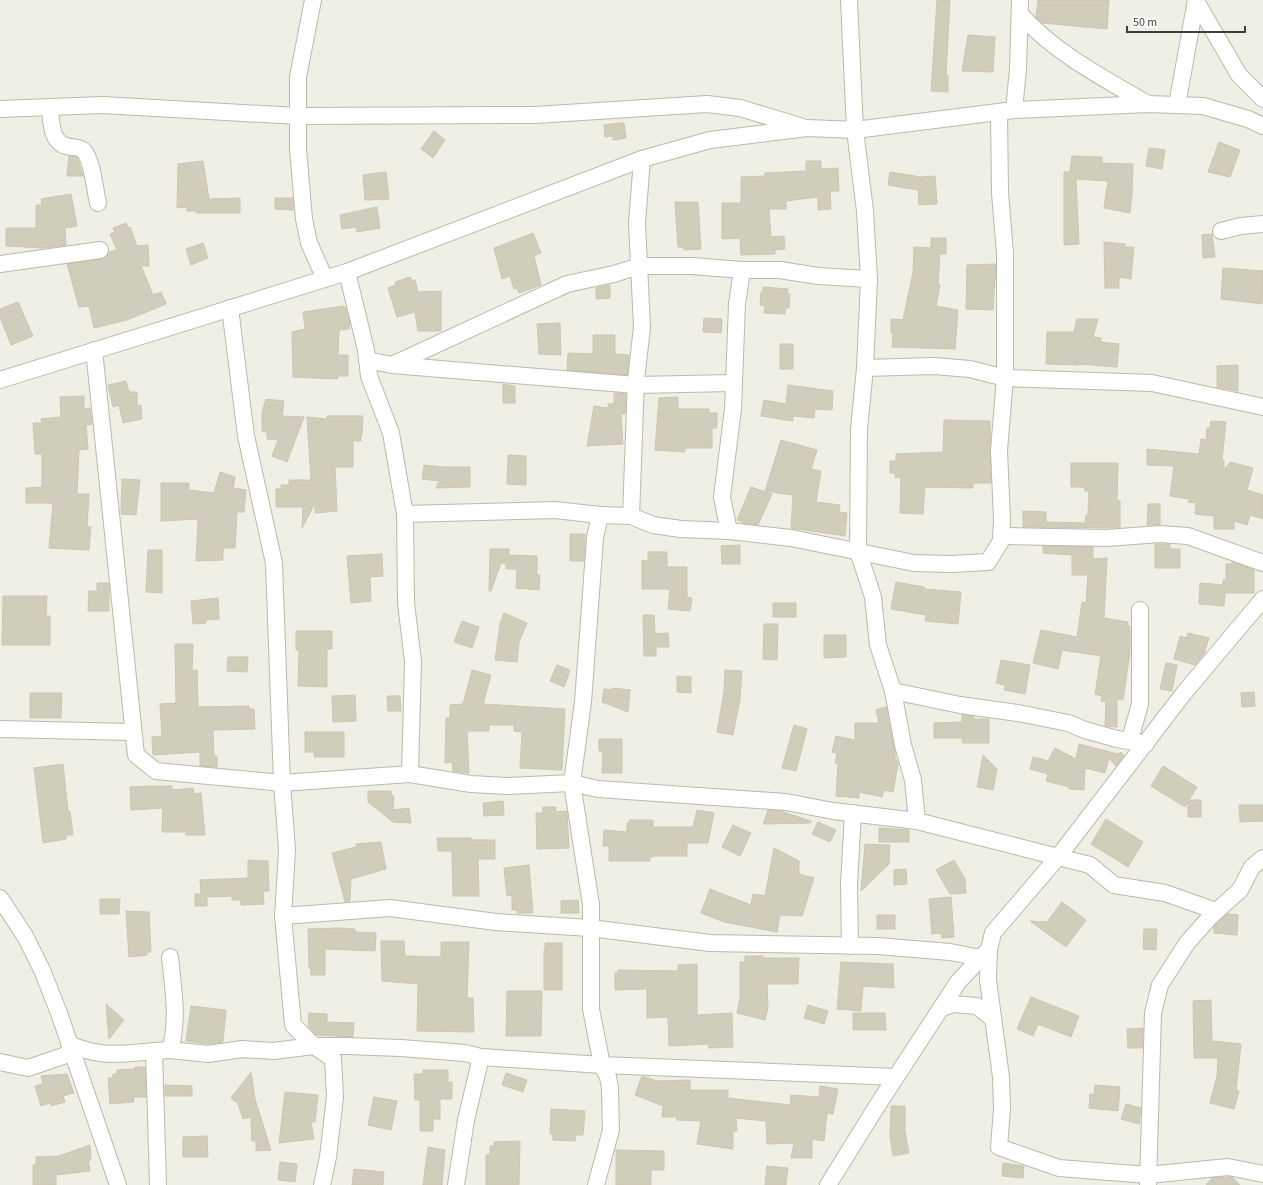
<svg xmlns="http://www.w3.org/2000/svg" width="1263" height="1185" font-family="'Source Sans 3',sans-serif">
  <rect width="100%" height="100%" fill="#f0efe5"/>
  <g fill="#d1cdbb" stroke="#cbc6af">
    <polygon points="937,0 950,0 946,75 948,75 948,92 931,91"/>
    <polygon points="1038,0 1109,0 1107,29 1042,23 1036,17"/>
    <polygon points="968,35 995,37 993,72 962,71"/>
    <polygon points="620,123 624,123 626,138 613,140 613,136 605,137 604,125"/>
    <polygon points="434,131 445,140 433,158 421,149"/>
    <polygon points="1219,142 1240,150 1230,177 1208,172"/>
    <polygon points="1149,148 1165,150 1162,169 1146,166"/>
    <polygon points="69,156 77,157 83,176 67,176"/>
    <polygon points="1072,156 1102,157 1102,163 1133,164 1132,194 1130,213 1104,208 1108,181 1076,179 1079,244 1064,245 1064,172 1070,172"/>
    <polygon points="203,161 209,199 240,198 240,213 196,213 196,211 187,211 187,207 177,208 178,164"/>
    <polygon points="806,161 821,161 821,169 838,168 839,191 830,191 831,209 818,210 818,197 786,201 786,209 769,209 771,237 784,236 785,249 775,250 775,254 741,255 740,238 722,239 722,203 741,203 741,177 765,176 765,173 806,171"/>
    <polygon points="386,172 389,199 365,200 363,175"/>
    <polygon points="890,172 921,177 935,176 937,204 919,205 918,190 888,185"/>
    <polygon points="71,194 77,226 65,228 66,245 44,248 6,246 6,228 36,228 36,205 42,205 41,199"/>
    <polygon points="275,198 293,198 293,210 275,209"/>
    <polygon points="675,202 698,202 701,249 684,250 683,247 678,247"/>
    <polygon points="377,207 380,228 357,232 356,227 342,229 340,215"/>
    <polygon points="126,223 128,228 130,227 137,246 148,245 149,266 141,266 153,295 161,292 166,304 127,320 94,328 89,306 79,307 67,264 101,259 106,257 109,252 117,250 110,234 115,232 113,228"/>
    <polygon points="533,233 541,253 534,256 541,285 519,293 517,288 514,289 510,276 502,279 494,248"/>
    <polygon points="1212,234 1215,257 1203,258 1202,235"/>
    <polygon points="931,238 946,238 946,254 940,254 938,285 940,285 936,306 958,310 955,349 892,347 893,333 891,333 891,319 903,320 913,272 914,247 931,248"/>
    <polygon points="1104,242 1125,244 1125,247 1134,247 1131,279 1119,277 1119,288 1105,288"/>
    <polygon points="203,243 208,258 191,265 186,249"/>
    <polygon points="996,264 993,310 966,309 967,265"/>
    <polygon points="1223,268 1263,271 1262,304 1221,299"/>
    <polygon points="410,277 412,281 415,280 418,292 441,291 441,331 418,331 415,312 397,317 388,288 396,285 395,282"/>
    <polygon points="610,285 610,298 596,299 596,288"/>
    <polygon points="763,287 788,289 787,294 790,294 789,308 785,308 785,314 764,313 765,306 760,305 761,292 763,292"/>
    <polygon points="18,302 33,336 11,345 0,317 0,309"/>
    <polygon points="344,306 344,308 346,308 350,324 349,329 339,330 338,355 348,355 348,376 338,376 337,379 293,377 292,332 305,329 303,312"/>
    <polygon points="704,318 722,319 721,333 703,332"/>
    <polygon points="1077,319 1098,319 1093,337 1101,338 1101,342 1119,344 1117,367 1078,364 1078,365 1046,364 1047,332 1074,332"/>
    <polygon points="560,323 561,355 539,354 537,324"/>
    <polygon points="593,335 615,335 615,354 629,355 627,375 567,370 568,353 593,354"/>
    <rect x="780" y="344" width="13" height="25"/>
    <polygon points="1238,365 1238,391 1217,387 1217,366"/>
    <polygon points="126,381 129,392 137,392 137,406 141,405 142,419 123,423 119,405 113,407 108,385"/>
    <polygon points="503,384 515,386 515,403 503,403"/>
    <polygon points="788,385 833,391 832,410 815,409 814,418 793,416 793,421 761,416 764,400 786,404"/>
    <polygon points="614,393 626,394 625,414 621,414 623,444 587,446 594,406 608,408 608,404 614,404"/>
    <polygon points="84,396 84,409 90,408 92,424 86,425 88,449 79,450 77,494 89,494 87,527 91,527 89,550 49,548 53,503 26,503 26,488 42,487 42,454 35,454 33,423 42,423 41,419 61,417 60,397"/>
    <polygon points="678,397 678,409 709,409 709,413 717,413 717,428 712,428 712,448 685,448 685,452 655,450 659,398"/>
    <polygon points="266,399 284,401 282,416 304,417 287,462 272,456 278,440 267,439 267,432 262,431 262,412"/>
    <polygon points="327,416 363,416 362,435 361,435 361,441 353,441 353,467 335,467 337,511 315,513 315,503 302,528 303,507 276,507 276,489 281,489 281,485 289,485 289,480 311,480 307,417 327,419"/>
    <polygon points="944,420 990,421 991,483 973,483 973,488 925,487 923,514 900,513 901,477 895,478 895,473 890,473 890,461 896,461 896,454 943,452"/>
    <polygon points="1211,421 1226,422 1222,460 1224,461 1224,470 1230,462 1253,468 1247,490 1263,495 1263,519 1250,515 1247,525 1234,521 1234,529 1214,529 1214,516 1195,514 1196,503 1188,502 1189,499 1170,496 1174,466 1147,465 1147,449 1199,454 1201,439 1206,440 1207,428 1210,428"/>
    <polygon points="781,440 817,450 811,469 821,471 816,502 840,505 839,512 847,513 845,536 791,528 793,495 765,491"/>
    <polygon points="508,455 526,456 526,485 507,484"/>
    <polygon points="1071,463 1118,463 1117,501 1120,501 1120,528 1023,527 1023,511 1046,512 1046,522 1085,523 1086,515 1088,516 1089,491 1085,491 1085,487 1071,487"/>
    <polygon points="424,465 444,467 470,467 470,487 436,488 439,481 422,479"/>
    <polygon points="220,472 235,477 233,488 246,490 244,512 237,512 235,548 223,548 223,560 196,561 198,519 161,521 161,483 189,483 189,490 214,493"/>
    <polygon points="122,479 140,480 136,515 121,514"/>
    <polygon points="751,487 772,494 758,525 744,523 737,520"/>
    <polygon points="1148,504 1160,504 1160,525 1147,525"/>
    <polygon points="570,534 585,534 584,561 570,561"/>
    <polygon points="1155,544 1170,544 1170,549 1180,549 1180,568 1155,568"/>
    <polygon points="740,545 740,564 722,564 721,546"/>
    <polygon points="1043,546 1093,547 1093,559 1107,558 1104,618 1128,622 1128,626 1130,626 1130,652 1123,700 1117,699 1117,727 1105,726 1106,702 1101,701 1102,696 1095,694 1101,656 1062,650 1058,669 1033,663 1041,630 1077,637 1082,602 1086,603 1088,575 1072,575 1072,555 1043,553"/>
    <polygon points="490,549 509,549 509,555 537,556 537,575 540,575 539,590 516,588 517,569 506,569 506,564 501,563 491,591 489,591"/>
    <polygon points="148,550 162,550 162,593 146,592"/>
    <polygon points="648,552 667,552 667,567 687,567 687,597 692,598 690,611 668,609 670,589 642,589 642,560 648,561"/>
    <polygon points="382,554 383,576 370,577 371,601 351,603 347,556"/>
    <polygon points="1232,562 1254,570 1254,593 1225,593 1224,606 1199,604 1200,583 1223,585 1223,580 1226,580 1226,564 1232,564"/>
    <polygon points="896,582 924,587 924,589 961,592 958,624 925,621 926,615 891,609"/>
    <polygon points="97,583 109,583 109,611 88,611 89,591 97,591"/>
    <polygon points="3,596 47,596 46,616 50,616 50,645 2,645"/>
    <polygon points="218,598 219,619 206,620 206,623 193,624 191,601"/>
    <rect x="773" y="603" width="23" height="14"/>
    <polygon points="504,613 527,623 519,642 517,662 495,660 500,624"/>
    <polygon points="643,615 654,615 655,634 668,633 669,647 656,647 656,656 644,656"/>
    <polygon points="462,621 479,627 472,648 454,642"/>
    <polygon points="764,624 778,624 777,660 763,659"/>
    <polygon points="296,631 332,631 332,649 327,649 327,687 298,686 299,650 296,650"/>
    <polygon points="1188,633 1209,638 1204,654 1195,665 1174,659 1180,636 1186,638"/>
    <polygon points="824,635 846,635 846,657 824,658"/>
    <polygon points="175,644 193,644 192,671 197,670 198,707 249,706 249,709 254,709 255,729 213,730 214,756 217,756 217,767 200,766 200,752 153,755 152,737 162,736 160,704 176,703"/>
    <polygon points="228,657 248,657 247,672 227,671"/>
    <polygon points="1001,660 1030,665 1025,694 1004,690 1005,685 996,683"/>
    <polygon points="1166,663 1177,665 1172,691 1160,689"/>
    <polygon points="557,665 570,670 564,687 550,681"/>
    <polygon points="472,670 491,675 483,704 565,709 562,770 520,768 522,732 514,731 514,725 489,725 489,731 467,731 469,773 453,771 452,762 445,763 446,718 450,718 450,705 463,704"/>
    <polygon points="725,670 742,671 740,699 733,735 717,732 724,692"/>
    <polygon points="677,676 691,677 691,693 677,692"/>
    <polygon points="612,688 630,690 628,712 602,702 604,689 612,690"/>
    <polygon points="1254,692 1255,706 1242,707 1241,693"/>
    <polygon points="30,693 62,693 61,718 30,718"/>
    <polygon points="355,695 356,721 333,722 332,696"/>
    <polygon points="387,696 400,696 401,711 388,711"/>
    <polygon points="886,707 895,752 895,759 897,760 898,764 893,792 884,790 882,797 859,792 859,798 836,796 838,763 835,763 837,753 832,752 836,736 855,740 855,723 879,723 876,710"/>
    <polygon points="962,715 974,716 974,719 989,719 989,743 962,743 962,738 934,738 934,723 962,722"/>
    <polygon points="794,725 807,729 796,771 782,768"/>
    <polygon points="305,732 344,732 344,757 314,757 314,752 305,752"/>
    <polygon points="599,739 622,739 622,773 602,773 603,751 599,751"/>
    <polygon points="1079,744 1118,754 1121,752 1124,755 1116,766 1109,758 1105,773 1085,768 1084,790 1069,789 1069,787 1046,781 1048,774 1030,769 1033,757 1048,761 1055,748 1076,759"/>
    <polygon points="983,755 997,769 993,790 977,787"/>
    <polygon points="63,764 68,811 70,811 73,835 66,835 66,839 43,843 34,768"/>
    <polygon points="1163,766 1197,787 1189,800 1201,800 1201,817 1188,817 1188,802 1185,807 1151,786"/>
    <polygon points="149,786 172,786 172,790 193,788 194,794 201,793 205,835 186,835 186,832 162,832 163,808 131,810 130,787"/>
    <polygon points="368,791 391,791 391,795 394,796 393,810 409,808 411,823 393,822 368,802"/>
    <polygon points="503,801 504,815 484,816 483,803"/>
    <polygon points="1239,805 1263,805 1263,821 1240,822"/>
    <polygon points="543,807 556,807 556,812 567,811 569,848 537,849 536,813 543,813"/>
    <polygon points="697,810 714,813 708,843 687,843 687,856 654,856 650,858 650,861 609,861 609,846 603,846 604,830 627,832 627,823 629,823 629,820 653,820 653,827 693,827"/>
    <polygon points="768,810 780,811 811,821 811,823 763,824"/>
    <polygon points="1106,819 1143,842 1128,867 1091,844"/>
    <polygon points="818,822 836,830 830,842 812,834"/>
    <polygon points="733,825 751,833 740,856 722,847"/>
    <polygon points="879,828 909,830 909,842 879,842"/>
    <polygon points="437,838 471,838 471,840 495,840 495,859 478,859 479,896 453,896 452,851 438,851"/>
    <polygon points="381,842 386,869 351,879 350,901 345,902 332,853 356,847 356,844"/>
    <polygon points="865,844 890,845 889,864 861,891"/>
    <polygon points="774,848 799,861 799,874 814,878 802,916 780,915 777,932 724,922 701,913 710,889 751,905 753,894 765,896"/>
    <polygon points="248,860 268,861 269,891 263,891 264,904 241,905 241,900 232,900 232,896 207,897 207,906 195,906 195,894 201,894 200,880 248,878"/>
    <polygon points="954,860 965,879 966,893 950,894 936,870"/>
    <polygon points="529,865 533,913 517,913 517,910 512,910 512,895 507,896 504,868"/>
    <polygon points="906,869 907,884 894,885 894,870"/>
    <polygon points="951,897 954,937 942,938 941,933 932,934 929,899"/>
    <polygon points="100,899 120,899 119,914 100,914"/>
    <polygon points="578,900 579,913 561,913 561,901"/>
    <polygon points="1062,902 1086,920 1066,947 1030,921 1047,922"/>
    <polygon points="126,911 149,912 151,952 147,952 147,955 129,957"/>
    <polygon points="1227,914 1238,915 1237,935 1214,933 1214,926"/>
    <rect x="877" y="915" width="18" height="14"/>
    <polygon points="341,928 355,929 355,932 376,933 375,951 325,949 325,975 311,975 311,968 309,968 308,929"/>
    <polygon points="1144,929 1157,929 1156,950 1143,949"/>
    <polygon points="381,941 404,941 405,956 441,957 441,942 469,942 467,998 473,998 474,1032 417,1031 418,984 382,981"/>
    <polygon points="545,943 562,943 562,990 544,990 544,950 545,950"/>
    <polygon points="745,956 763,956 763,958 799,958 798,984 767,984 768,1008 765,1020 737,1013 740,999 740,962 745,962"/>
    <polygon points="841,962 893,964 894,988 863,986 861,1011 837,1009"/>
    <polygon points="697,964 697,1015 732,1013 733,1047 709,1048 708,1044 669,1046 668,1017 647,1018 647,989 615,990 615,973 618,972 618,970 678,971 678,965"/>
    <polygon points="507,991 542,991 541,1036 506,1036"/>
    <polygon points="1031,997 1079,1016 1071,1037 1038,1024 1033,1036 1017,1029"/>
    <polygon points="1211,1000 1212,1041 1241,1044 1236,1090 1239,1091 1234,1109 1210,1103 1217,1076 1218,1058 1194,1058 1193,1001"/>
    <polygon points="106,1004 124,1020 109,1039"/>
    <polygon points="808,1005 828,1011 824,1024 804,1018"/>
    <polygon points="191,1006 226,1010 223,1042 209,1044 186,1041"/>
    <polygon points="309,1013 327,1014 327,1022 354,1023 353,1037 316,1035 308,1026"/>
    <polygon points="853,1013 885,1013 886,1030 853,1030"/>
    <polygon points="1143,1028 1142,1048 1128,1048 1127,1029"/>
    <polygon points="135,1067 145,1067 146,1097 133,1097 134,1102 110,1104 108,1078 113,1078 113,1074 117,1074 117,1070 135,1069"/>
    <polygon points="423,1070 448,1070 448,1082 452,1082 452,1099 440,1099 440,1119 433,1119 433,1131 420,1131 420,1100 415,1100 414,1074 423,1074"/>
    <polygon points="251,1072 255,1099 271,1150 256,1151 256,1141 252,1141 251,1117 243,1119 238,1104 231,1098"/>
    <polygon points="506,1073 527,1080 523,1092 502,1085"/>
    <polygon points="67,1074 74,1093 63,1096 65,1102 51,1106 50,1103 41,1106 35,1086 43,1084 41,1076"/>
    <polygon points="642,1076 657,1081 690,1080 690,1090 728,1090 728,1098 790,1105 791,1095 819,1097 820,1086 838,1089 833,1114 827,1113 824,1141 812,1139 812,1158 791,1158 794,1143 767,1144 766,1121 736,1118 737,1131 733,1131 733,1149 697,1144 701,1121 677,1120 677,1117 662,1117 663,1106 635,1095"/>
    <polygon points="165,1085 192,1086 192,1096 165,1096"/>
    <polygon points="1095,1085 1120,1087 1118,1111 1089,1108 1090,1094 1094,1095"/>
    <polygon points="285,1092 318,1095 315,1122 311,1122 314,1139 279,1143"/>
    <polygon points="374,1097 397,1101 391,1130 368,1125"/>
    <polygon points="1126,1104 1141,1108 1139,1124 1121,1119"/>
    <polygon points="891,1106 905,1106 905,1132 909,1153 893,1156 890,1136"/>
    <polygon points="551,1109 585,1111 583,1135 576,1135 575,1141 553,1140 553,1134 550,1134"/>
    <polygon points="207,1136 208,1157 183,1157 183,1137"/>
    <polygon points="520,1141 519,1185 486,1185 486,1155 490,1154 490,1146 494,1146 494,1142"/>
    <polygon points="90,1145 91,1160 88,1160 90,1171 56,1175 56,1185 33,1185 33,1165 36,1165 36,1157 59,1156"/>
    <polygon points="428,1147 445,1150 442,1185 423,1185"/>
    <polygon points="616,1150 664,1151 664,1170 651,1170 651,1185 616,1185"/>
    <polygon points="280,1162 297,1164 295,1182 278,1180"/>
    <polygon points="1003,1163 1024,1166 1023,1178 1002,1176"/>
    <polygon points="767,1166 788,1168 786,1185 765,1185"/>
    <polygon points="354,1169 384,1172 383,1185 352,1185"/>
    <polygon points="1228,1177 1232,1177 1240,1185 1206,1185 1212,1178"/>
  </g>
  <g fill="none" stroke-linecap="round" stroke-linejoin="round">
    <g stroke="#bbb9a8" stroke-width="18">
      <g id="minor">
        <polyline points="313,0 298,77 298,149 304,219 309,243 325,279"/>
        <polyline points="1196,1 1239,75 1263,99"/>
        <path d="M 1020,14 C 1055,53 1103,78 1148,104"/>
        <polyline points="1177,105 1196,0"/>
        <path d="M 50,108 C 51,121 51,142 66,146 C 72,148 79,146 84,151 C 92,160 95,190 98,203"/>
        <polyline points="0,109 102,105 298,116 535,115 707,104 740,108 803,127"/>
        <polyline points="1014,110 1018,69 1020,0"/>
        <polyline points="1221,231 1241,226 1263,224"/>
        <polyline points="0,264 100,250"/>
        <polyline points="94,350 136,755 156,771 282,783 274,563 246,436 230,308"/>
        <polyline points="367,360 392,365 636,385 733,383"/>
        <polyline points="392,365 567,284 614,274 639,266 692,266 742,270 780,270 818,276 869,279"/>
        <polyline points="865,368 934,366 970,369 1005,378 1152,383 1263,407"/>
        <polyline points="0,380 347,272 642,159 710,140 807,128 855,130 1014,110 1148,104 1203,106 1248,119 1263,126"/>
        <polyline points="405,514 555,510 600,515"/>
        <polyline points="631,516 636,380 642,327 637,223 642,159"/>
        <polyline points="729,531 722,497 733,409 737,304 742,270"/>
        <polyline points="1001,536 1107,538 1160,534 1188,536 1263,563"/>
        <polyline points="893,691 960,705 1018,713 1068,723 1085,730 1117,739 1146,744"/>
        <polyline points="0,729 133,732"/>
        <polyline points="1130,740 1140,704 1140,610"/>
        <polyline points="410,774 471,784 507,786 572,783 598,789 786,802 833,811 917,821"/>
        <polyline points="0,898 25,936 42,970 59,1013 118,1185"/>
        <polyline points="1216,911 1165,893 1114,885 1090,865 1058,857 1184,693 1263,599"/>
        <polyline points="283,916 390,908 496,922 590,928 710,943 878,946 950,952 981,958"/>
        <polyline points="850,946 849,884 853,813"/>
        <polyline points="989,949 988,980 1001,1077 1002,1109 999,1147 1059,1168 1148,1175 1228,1167 1263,1174"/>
        <path d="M 170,957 C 173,988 179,1019 170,1050 L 208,1054 L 242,1049 L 273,1051 L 314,1046 L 347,1046 L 401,1048 L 465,1053 L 481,1057 L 602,1065 L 608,1077 L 610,1088 L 611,1130 L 596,1185"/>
        <polyline points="942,1008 953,1004 977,1006 993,1019"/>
        <path d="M 69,1044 C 100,1058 121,1054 154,1051"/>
        <polyline points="0,1062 28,1068 72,1053"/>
        <polyline points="896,1077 602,1065 591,1009 591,905 572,783 583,702 595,538 600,515 631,516 653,525 681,529 729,531 791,538 914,563 951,564 988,562 1001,541 1002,520 999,450 1005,378 1005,253 1000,193 999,112"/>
        <polyline points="1148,1184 1153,1013 1160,985 1187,943 1210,917 1240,890 1252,867 1263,858"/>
        <polyline points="158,1185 154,1051 170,1050"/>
        <polyline points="322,1185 328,1157 335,1097 333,1059 314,1046 293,1025 283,916 287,850 282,783 410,774 413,661 406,603 405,514 391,433 369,376 366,350 347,272"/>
        <polyline points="456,1185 466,1120 481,1057"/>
        <polyline points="828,1185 877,1106 958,982 989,949 993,933 1058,857 917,821 913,780 903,745 893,691 878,645 873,597 858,551 859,429 865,368 869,279 865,211 855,130 849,0"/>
      </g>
    </g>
    <use href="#minor" stroke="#fff" stroke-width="16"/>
  </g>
  <path d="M1127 26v6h118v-6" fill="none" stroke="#424035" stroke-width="2"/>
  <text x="1133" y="26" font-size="12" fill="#424035" stroke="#ffffff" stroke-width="3" paint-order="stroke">50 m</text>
</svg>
